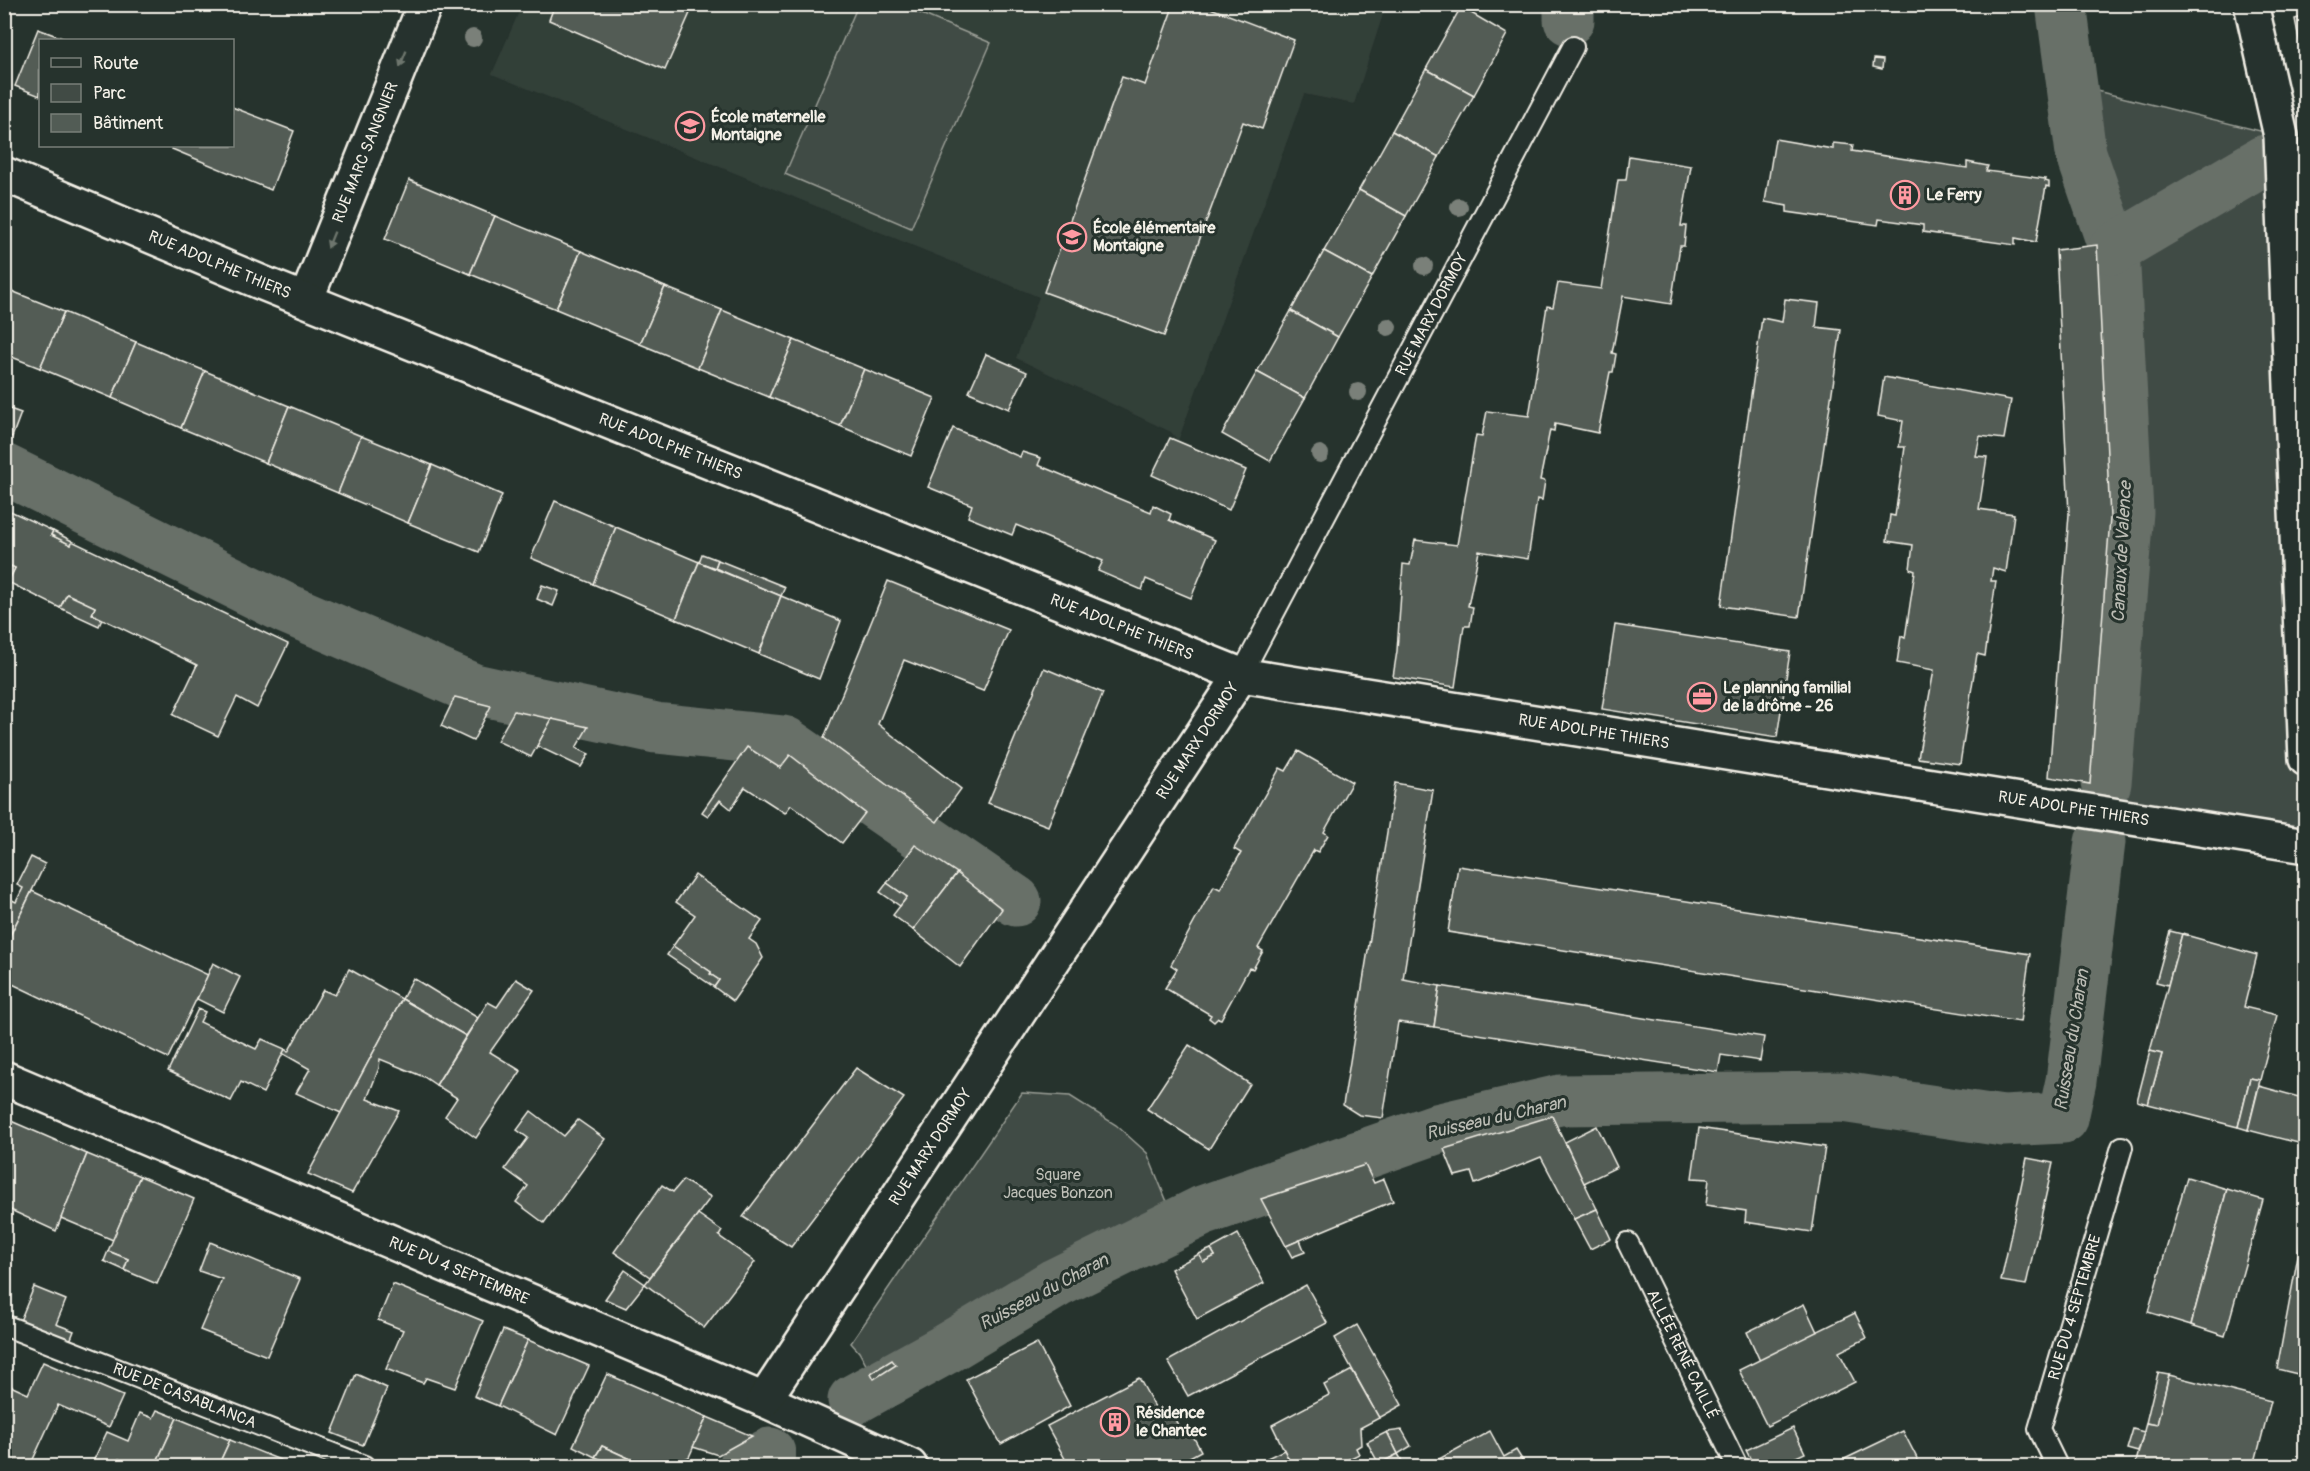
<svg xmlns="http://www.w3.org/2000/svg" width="2310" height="1471" font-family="Pangolin,sans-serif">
  <rect width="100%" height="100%" fill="#26332d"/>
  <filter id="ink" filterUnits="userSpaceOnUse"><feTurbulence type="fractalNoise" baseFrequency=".0167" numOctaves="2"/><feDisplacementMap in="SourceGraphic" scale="12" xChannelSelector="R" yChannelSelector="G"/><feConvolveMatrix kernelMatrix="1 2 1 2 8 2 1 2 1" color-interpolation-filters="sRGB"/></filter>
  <g filter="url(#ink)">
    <polygon fill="#333f39" points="522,5 1386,5 1354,104 1304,94 1178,441 1171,432 1016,358 1039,297 492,74"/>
    <g fill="#414b45" stroke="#9a9e96" stroke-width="1.5">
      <polygon points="858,5 900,5 991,43 911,228 785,174"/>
      <polygon points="2072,85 2281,136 2305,759 2305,846 2120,816 2106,783 2128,512 2114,249 2081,153"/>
      <polygon points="1022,1093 1070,1096 1116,1125 1147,1153 1172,1214 874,1379 859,1352 851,1343"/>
    </g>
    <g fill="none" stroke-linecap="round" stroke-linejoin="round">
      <g stroke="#676f68" stroke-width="51">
        <polyline points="2061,4 2081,153 2114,249 2128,512 2106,783"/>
        <polyline points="1569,20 1569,4"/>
        <polyline points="2114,249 2265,160"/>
        <polyline points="4,469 285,608 474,689 656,728 784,741 1016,901"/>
        <polyline points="853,1400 944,1350 1056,1283 1202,1211 1436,1129 1560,1100 1842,1097 2003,1121 2063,1118 2071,1081 2100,842"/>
        <polyline points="744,1466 770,1453"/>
      </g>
    </g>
    <g fill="#525c55" stroke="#f4f1e8" stroke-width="1.5">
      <polygon points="555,4 694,4 665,70 549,20"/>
      <polygon points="1174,4 1200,4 1294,40 1262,129 1243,122 1164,336 1044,292 1122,77 1145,85"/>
      <polygon points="2292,4 2306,4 2306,8 2293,11"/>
      <polygon points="1461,7 1507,34 1474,95 1426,69"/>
      <polygon points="2306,16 2306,42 2300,44 2295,19"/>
      <polygon points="38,29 68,40 40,40 40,96 15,86"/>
      <polygon points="1874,59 1883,60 1882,69 1873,67"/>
      <polygon points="1426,69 1474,95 1439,157 1392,131"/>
      <polygon points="232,107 294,131 271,190 172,149 173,146 232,146"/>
      <polygon points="1392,131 1439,157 1406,216 1359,190"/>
      <polygon points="1775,139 1833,149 1833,143 1853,145 1852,151 1967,168 1967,162 1988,166 1986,171 2046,179 2045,181 2049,182 2049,187 2046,186 2036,242 2015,238 2015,245 1923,232 1923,225 1879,219 1878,225 1787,212 1787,206 1765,202"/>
      <polygon points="1629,156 1691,166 1681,226 1686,226 1684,246 1680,246 1671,304 1623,296 1612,353 1616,354 1613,372 1610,372 1598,433 1555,424 1554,431 1550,430 1540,480 1545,481 1542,500 1537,499 1528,559 1479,551 1468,606 1473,607 1470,626 1464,626 1455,687 1393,677 1397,651 1403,564 1410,565 1415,540 1457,545 1476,435 1482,436 1487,411 1529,416 1547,306 1553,307 1558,283 1601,289 1618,180 1626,180"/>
      <polygon points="409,180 495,216 470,274 385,239"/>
      <polygon points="1359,190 1406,216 1372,277 1324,251"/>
      <polygon points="495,216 581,251 556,309 470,274"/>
      <polygon points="2097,245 2110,518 2090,784 2049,777 2069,514 2056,250"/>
      <polygon points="581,251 665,287 640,344 556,309"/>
      <polygon points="1324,251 1372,277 1338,337 1291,311"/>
      <polygon points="665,287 722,310 698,368 640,344"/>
      <polygon points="4,288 64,312 40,368 4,354"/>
      <polygon points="1785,299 1819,303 1816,327 1841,330 1799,617 1721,606 1762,318 1782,322"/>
      <polygon points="722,310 794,340 769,397 698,368"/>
      <polygon points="1291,311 1338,337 1305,398 1257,372"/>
      <polygon points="64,312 136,342 112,398 40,368"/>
      <polygon points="794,340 864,369 840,426 769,397"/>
      <polygon points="136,342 205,371 181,428 112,398"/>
      <polygon points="986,354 1027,372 1009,409 969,392"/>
      <polygon points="864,369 935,398 911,456 840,426"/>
      <polygon points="205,371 289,406 266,463 181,428"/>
      <polygon points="1257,372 1305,398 1270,461 1222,434"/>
      <polygon points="1884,377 2011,400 2004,439 1980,436 1976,456 1987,457 1979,509 2014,514 2006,572 1993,568 1991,581 1996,581 1985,656 1977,654 1960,764 1918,758 1934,670 1897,663 1901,636 1905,638 1915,571 1910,569 1913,545 1887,541 1890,515 1895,516 1905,447 1899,447 1903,421 1878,416"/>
      <polygon points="289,406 361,436 338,493 266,463"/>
      <polygon points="7,408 21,413 12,437 4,434 4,414"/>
      <polygon points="953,428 1020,457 1022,452 1041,458 1038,465 1151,512 1153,505 1171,514 1169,520 1215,540 1191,598 1146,579 1142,590 1098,571 1103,561 1016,525 1012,535 968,517 972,505 928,487"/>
      <polygon points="361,436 432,465 408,523 338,493"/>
      <polygon points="1170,438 1246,470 1229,510 1152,475"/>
      <polygon points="432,465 502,495 479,552 408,523"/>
      <polygon points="555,501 616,527 593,584 531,558"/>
      <polygon points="4,508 53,531 51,535 71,545 72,541 288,644 257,708 237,697 218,736 173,715 197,665 92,614 95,607 67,594 60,608 8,582 15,568 4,563"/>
      <polygon points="616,527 699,562 676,619 593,584"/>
      <polygon points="53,531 72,541 71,545 51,535"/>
      <polygon points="702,554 718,560 715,568 699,562"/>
      <polygon points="718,560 785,587 781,596 715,568"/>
      <polygon points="699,562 781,596 759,654 676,619"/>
      <polygon points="4,563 15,568 8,582 4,581"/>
      <polygon points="888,581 1009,630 983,691 904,660 878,724 961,789 937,822 824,738"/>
      <polygon points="542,585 559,591 553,606 537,599"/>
      <polygon points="67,594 95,607 92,614 102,619 99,626 60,608"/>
      <polygon points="781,596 841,621 819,679 759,654"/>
      <polygon points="1615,625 1790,652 1777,737 1602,709"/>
      <polygon points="1044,668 1103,693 1048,826 988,803"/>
      <polygon points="455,697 491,706 473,741 441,726"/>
      <polygon points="514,711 552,719 531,757 497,741"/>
      <polygon points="552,719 588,727 576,748 589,754 581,767 537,746"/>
      <polygon points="747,747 780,768 790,755 865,813 842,843 791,805 785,813 745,787 731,809 720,800 708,816 702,812"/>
      <polygon points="1298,751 1352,782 1324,832 1328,835 1318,852 1314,850 1258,948 1263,951 1253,969 1249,968 1221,1019 1218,1018 1214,1022 1209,1018 1211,1015 1165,988 1177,969 1171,965 1214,886 1220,889 1241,853 1234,849 1280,768 1286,771"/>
      <polygon points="1395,783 1433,790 1403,979 1440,986 1434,1027 1398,1022 1383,1118 1359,1115 1343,1105"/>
      <polygon points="915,845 957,873 913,930 893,915 907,897 887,883"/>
      <polygon points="31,857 45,864 4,948 4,896 16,902 23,888 17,885"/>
      <polygon points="1458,866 2030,954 2020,1022 1448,932"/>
      <polygon points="957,873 1002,909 960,967 913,930"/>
      <polygon points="695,875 762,921 749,939 756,944 763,958 733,1001 714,987 719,980 710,974 711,972 673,946 695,915 676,902"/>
      <polygon points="887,883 907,897 900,906 880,892"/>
      <polygon points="32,891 208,975 168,1058 4,980 4,948"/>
      <polygon points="2170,931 2182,934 2168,985 2156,982"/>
      <polygon points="2182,934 2257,955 2244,1007 2277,1015 2260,1080 2250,1078 2238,1127 2148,1104 2162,1054 2150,1051"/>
      <polygon points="673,946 711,972 710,974 719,980 714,987 667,955"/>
      <polygon points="213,963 240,977 223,1012 197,999"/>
      <polygon points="349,969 402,999 341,1113 296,1093 310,1069 282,1053 285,1049 288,1052 323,990 335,995"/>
      <polygon points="413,978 478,1018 466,1036 402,999"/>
      <polygon points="516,979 534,990 490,1052 521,1071 476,1138 445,1116 457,1098 436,1085 488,1002 497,1007"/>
      <polygon points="1440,986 1764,1037 1760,1061 1721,1055 1718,1072 1434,1027"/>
      <polygon points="402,999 466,1036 436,1085 424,1077 380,1059 379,1068 367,1099 399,1111 352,1193 308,1174"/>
      <polygon points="198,1009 205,1012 200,1022 256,1049 262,1039 285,1049 263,1093 241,1082 231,1101 168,1071"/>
      <polygon points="1189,1045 1250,1084 1209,1149 1147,1109"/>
      <polygon points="2150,1051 2162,1054 2148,1104 2137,1101"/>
      <polygon points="856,1068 904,1098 791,1247 743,1217"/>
      <polygon points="2250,1078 2260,1080 2248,1130 2238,1127"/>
      <polygon points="2259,1086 2306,1099 2306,1145 2248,1130"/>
      <polygon points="531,1111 564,1136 578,1120 605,1139 544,1223 516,1202 528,1186 505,1169 528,1138 517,1130"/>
      <polygon points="1552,1116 1597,1209 1574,1219 1541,1157 1475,1184 1471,1172 1455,1176 1444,1149"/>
      <polygon points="4,1118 87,1154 56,1231 4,1207"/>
      <polygon points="1597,1126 1617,1167 1584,1183 1565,1142"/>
      <polygon points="1699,1128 1825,1147 1812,1232 1745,1222 1746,1211 1706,1205 1709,1179 1692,1178"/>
      <polygon points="87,1154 140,1176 113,1240 61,1218"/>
      <polygon points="2027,1158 2053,1163 2026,1285 2001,1281"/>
      <polygon points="1365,1165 1374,1183 1384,1179 1393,1201 1286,1246 1261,1199"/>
      <polygon points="140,1176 194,1199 157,1284 124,1270 128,1259 108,1251"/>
      <polygon points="2187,1177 2227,1189 2191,1325 2148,1312"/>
      <polygon points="683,1180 711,1197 650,1277 614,1252 662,1185 673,1192"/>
      <polygon points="2227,1189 2263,1200 2225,1336 2191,1325"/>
      <polygon points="1597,1209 1611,1239 1590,1249 1574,1219"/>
      <polygon points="698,1214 722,1231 719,1236 755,1262 704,1328 645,1284"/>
      <polygon points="2304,1223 2306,1224 2306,1376 2277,1369"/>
      <polygon points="1238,1234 1264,1283 1197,1319 1171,1269 1199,1254 1203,1262 1215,1256 1211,1249"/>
      <polygon points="1300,1240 1305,1252 1292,1257 1286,1246"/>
      <polygon points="210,1242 300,1279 267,1356 200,1330 222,1279 199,1271"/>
      <polygon points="1211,1249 1215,1256 1203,1262 1199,1254"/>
      <polygon points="108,1251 128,1259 124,1270 104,1261"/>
      <polygon points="625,1270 645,1284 626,1308 605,1299"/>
      <polygon points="393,1284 483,1321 455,1388 426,1378 423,1383 386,1369 403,1330 378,1320"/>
      <polygon points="1306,1285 1327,1323 1188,1396 1168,1361"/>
      <polygon points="34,1287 66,1300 56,1324 74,1331 70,1341 20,1321"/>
      <polygon points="1804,1304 1817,1332 1760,1361 1747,1332"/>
      <polygon points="1855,1313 1867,1338 1839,1352 1855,1382 1767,1426 1739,1370"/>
      <polygon points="1357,1325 1402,1405 1379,1418 1335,1338"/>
      <polygon points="503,1330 528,1340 498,1406 474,1396"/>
      <polygon points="528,1340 589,1366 557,1435 498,1406"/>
      <polygon points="1037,1343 1070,1406 1001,1444 966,1379"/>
      <polygon points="892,1360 896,1365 874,1379 871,1373"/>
      <polygon points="43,1362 123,1396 109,1427 58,1405 30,1466 4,1466 4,1383 28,1394"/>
      <polygon points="1352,1370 1379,1418 1360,1428 1361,1445 1356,1448 1359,1454 1335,1466 1292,1466 1272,1425 1329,1395 1324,1385"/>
      <polygon points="2158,1373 2169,1375 2157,1425 2146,1423"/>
      <polygon points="356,1374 387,1388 363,1445 332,1433"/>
      <polygon points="607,1374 707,1417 689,1457 670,1466 656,1461 653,1466 646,1466 602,1446 595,1457 573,1446"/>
      <polygon points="2169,1375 2271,1401 2254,1466 2135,1466 2146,1423 2157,1425"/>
      <polygon points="1139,1378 1161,1418 1171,1413 1181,1430 1188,1427 1201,1451 1173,1466 1069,1466 1047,1426"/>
      <polygon points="157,1410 177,1418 155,1466 135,1466 119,1459 116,1466 91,1466 107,1432 128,1441 140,1413 153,1418"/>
      <polygon points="707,1417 752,1436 718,1455 693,1447"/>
      <polygon points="177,1418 230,1440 218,1466 155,1466"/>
      <polygon points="1793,1428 1805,1453 1777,1466 1754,1466 1746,1450"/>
      <polygon points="2133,1429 2144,1432 2138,1452 2127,1449"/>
      <polygon points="1402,1430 1411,1446 1398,1454 1387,1432"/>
      <polygon points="1490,1431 1504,1457 1516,1450 1526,1466 1443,1466 1439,1459"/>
      <polygon points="1903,1431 1921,1466 1830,1466"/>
      <polygon points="1387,1432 1398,1454 1379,1464 1367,1442"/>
      <polygon points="230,1440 295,1466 218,1466"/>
      <polygon points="602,1446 646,1466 617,1466 595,1457"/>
      <polygon points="1284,1450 1292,1466 1269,1466 1265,1459"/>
      <polygon points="1398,1454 1405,1466 1380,1466 1379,1464"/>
    </g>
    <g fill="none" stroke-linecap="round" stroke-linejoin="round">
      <g stroke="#f4f1e8" stroke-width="24">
        <g id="service">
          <path id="s1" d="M 1241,675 L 1573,47"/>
          <path id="s2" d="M 1628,1243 L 1737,1466"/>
          <path id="s3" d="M 4,1325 L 364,1466"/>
          <path id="s4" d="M 2057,1466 L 2039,1429 L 2122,1147"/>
        </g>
      </g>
      <g stroke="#f4f1e8" stroke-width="38">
        <g id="minor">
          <polyline points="2251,4 2281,136 2306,759"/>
          <path id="s5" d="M 306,300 L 425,4"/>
          <path id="s6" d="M 4,1078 L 764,1400 L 910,1466"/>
          <path id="s7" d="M 764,1400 L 1241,675"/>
        </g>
      </g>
      <g stroke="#f4f1e8" stroke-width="38">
        <g id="tertiary">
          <path id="s8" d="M 4,174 L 260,282 L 1241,675 L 2306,846"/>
        </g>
      </g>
      <use href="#service" stroke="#26332d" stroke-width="20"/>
      <use href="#minor" stroke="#26332d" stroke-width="33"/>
      <use href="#tertiary" stroke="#26332d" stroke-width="33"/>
    </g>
    <g fill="#7a8079">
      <circle cx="473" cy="38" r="9"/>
      <circle cx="1459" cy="207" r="9"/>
      <circle cx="1424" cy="266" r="9"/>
      <circle cx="1388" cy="327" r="9"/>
      <circle cx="1358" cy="392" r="9"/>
      <circle cx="1320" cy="454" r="9"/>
    </g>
    <defs><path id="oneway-solid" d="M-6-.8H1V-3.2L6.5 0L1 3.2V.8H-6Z" transform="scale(1.5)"/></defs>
    <g fill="#6e766e">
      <use href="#oneway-solid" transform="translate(403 59) rotate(112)"/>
      <use href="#oneway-solid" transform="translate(331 240) rotate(112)"/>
    </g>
  </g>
  <defs>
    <g id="school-ring" transform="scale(1.5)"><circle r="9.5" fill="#26332d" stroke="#ff9aa2" stroke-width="1.5"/><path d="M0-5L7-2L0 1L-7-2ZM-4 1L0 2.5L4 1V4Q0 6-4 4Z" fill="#ff9aa2"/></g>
    <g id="building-ring" transform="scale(1.5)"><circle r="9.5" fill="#26332d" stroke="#ff9aa2" stroke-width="1.5"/><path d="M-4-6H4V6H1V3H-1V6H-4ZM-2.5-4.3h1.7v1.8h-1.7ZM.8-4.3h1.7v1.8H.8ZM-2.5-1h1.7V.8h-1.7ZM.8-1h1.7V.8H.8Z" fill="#ff9aa2"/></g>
    <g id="office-ring" transform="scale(1.5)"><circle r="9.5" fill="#26332d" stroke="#ff9aa2" stroke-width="1.5"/><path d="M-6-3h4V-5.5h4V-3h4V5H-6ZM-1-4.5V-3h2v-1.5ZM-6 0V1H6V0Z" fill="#ff9aa2"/></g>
  </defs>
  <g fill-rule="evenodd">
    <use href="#school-ring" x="690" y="126"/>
    <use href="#building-ring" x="1905" y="195"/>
    <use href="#school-ring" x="1072" y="237"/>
    <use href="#office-ring" x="1702" y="697"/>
    <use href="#building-ring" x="1115" y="1422"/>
  </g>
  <g text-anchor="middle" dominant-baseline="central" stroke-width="6" stroke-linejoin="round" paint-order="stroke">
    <g font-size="16" font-weight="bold" fill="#f4f1e8" stroke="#26332d" text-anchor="start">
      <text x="711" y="117">École maternelle<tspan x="711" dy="18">Montaigne</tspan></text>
      <text x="1926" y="195">Le Ferry</text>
      <text x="1093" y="228">École élémentaire<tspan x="1093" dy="18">Montaigne</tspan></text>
      <text x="1723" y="688">Le planning familial<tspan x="1723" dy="18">de la drôme - 26</tspan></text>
      <text x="1136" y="1413">Résidence<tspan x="1136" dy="18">le Chantec</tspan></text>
    </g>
    <g font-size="16" fill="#f4f1e8" stroke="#26332d">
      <text stroke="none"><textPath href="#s5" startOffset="159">RUE MARC SANGNIER</textPath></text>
      <text stroke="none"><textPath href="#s8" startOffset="234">RUE ADOLPHE THIERS</textPath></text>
      <text stroke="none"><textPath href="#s1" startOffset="408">RUE MARX DORMOY</textPath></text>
      <text stroke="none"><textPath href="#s8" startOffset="720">RUE ADOLPHE THIERS</textPath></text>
      <text stroke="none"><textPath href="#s8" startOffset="1206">RUE ADOLPHE THIERS</textPath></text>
      <text stroke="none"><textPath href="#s8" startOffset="1692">RUE ADOLPHE THIERS</textPath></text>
      <text stroke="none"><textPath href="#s7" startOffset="789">RUE MARX DORMOY</textPath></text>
      <text stroke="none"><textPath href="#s8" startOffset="2178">RUE ADOLPHE THIERS</textPath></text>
      <text stroke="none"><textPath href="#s7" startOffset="303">RUE MARX DORMOY</textPath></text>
      <text stroke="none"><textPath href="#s6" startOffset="494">RUE DU 4 SEPTEMBRE</textPath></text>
      <text stroke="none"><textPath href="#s4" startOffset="168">RUE DU 4 SEPTEMBRE</textPath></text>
      <text stroke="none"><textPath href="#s2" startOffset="124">ALLÉE RENÉ CAILLÉ</textPath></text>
      <text stroke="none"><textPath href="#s3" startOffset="194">RUE DE CASABLANCA</textPath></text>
    </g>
    <g font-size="16" fill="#bebfb7" stroke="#26332d">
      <text x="1058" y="1175">Square<tspan x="1058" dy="18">Jacques Bonzon</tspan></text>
    </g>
    <g font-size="18" font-style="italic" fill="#bcbdb5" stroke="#26332d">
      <text transform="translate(2122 552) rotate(-87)">Canaux de Valence</text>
      <text transform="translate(2072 1040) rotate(-81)">Ruisseau du Charan</text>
      <text transform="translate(1496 1118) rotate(-13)">Ruisseau du Charan</text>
      <text transform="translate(1044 1292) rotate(-28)">Ruisseau du Charan</text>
    </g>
  </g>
  <rect width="2310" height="1471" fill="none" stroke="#26332d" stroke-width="24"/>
  <rect x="12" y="12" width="2286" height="1447" fill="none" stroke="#f4f1e8" stroke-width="2" filter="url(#ink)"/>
  <rect x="39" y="39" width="195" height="108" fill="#26332d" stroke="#787f78" stroke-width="1.5"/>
  <rect x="51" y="58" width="30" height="9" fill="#26332d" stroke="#787f78" stroke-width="1.5"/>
  <text x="93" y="69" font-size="18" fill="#f4f1e8">Route</text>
  <rect x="51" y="84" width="30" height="18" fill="#414b45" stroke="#787f78" stroke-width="1.5"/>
  <text x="93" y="99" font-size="18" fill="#f4f1e8">Parc</text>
  <rect x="51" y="114" width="30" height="18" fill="#525c55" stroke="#787f78" stroke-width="1.5"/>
  <text x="93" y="129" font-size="18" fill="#f4f1e8">Bâtiment</text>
</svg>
